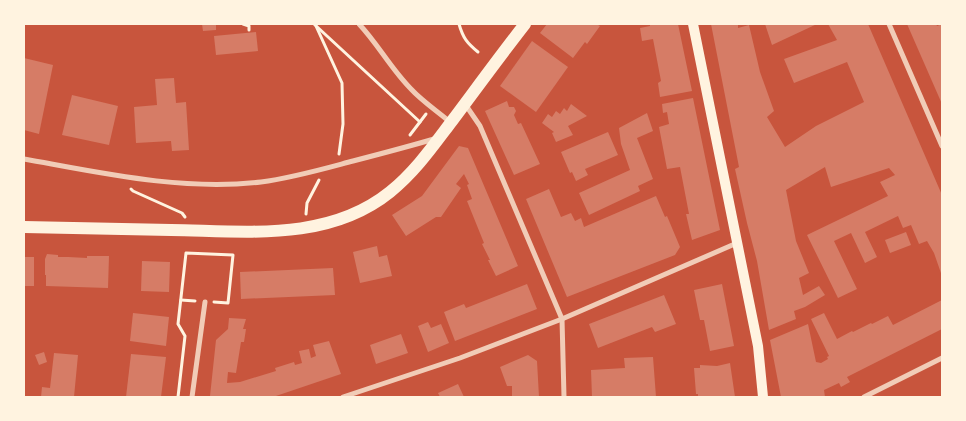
<svg xmlns="http://www.w3.org/2000/svg" width="966" height="421" font-family="'Work Sans',sans-serif">
  <rect width="100%" height="100%" fill="#c8553d"/>
  <g fill="#d67c66">
    <polygon points="202,24 216,24 216,30 203,31"/>
    <polygon points="547,24 596,24 600,26 587,44 585,42 573,58 540,33"/>
    <polygon points="650,24 678,24 692,91 660,97 658,83 661,81 653,39 642,41 640,28 650,26"/>
    <polygon points="711,24 738,24 738,28 749,25 760,72 774,111 767,117 785,147 816,126 864,102 847,62 794,83 784,59 837,40 828,24 868,24 942,195 942,276 934,253 927,241 919,244 911,225 903,228 898,216 865,232 877,257 865,263 851,233 834,241 857,289 838,298 807,235 888,196 880,182 895,175 889,168 831,187 825,167 786,190 796,241 809,273 799,278 803,295 819,286 825,295 805,307 794,311 796,319 769,330 757,261 747,223 735,169 739,167"/>
    <polygon points="765,24 817,24 772,45"/>
    <polygon points="907,24 936,24 937,26 942,24 942,104"/>
    <polygon points="256,32 258,51 216,55 214,36"/>
    <polygon points="532,41 568,67 536,112 500,86"/>
    <polygon points="24,58 53,65 39,134 24,130"/>
    <polygon points="174,78 176,103 186,102 189,150 172,151 171,141 136,143 134,107 157,105 155,79"/>
    <polygon points="72,95 118,106 109,145 62,135"/>
    <polygon points="693,98 720,230 692,240 686,214 689,214 680,167 667,169 659,127 669,124 667,112 663,113 662,104"/>
    <polygon points="507,101 509,107 514,107 516,111 514,115 518,124 521,123 540,164 514,175 485,111"/>
    <polygon points="571,104 587,116 568,126 573,135 556,142 552,133 554,132 542,123 548,114 552,117 556,111 560,114 564,108 567,111"/>
    <polygon points="647,113 653,131 637,138 653,179 638,186 640,191 589,215 579,193 630,170 621,144 619,128"/>
    <polygon points="608,132 618,155 585,169 588,175 576,181 572,172 570,173 561,152"/>
    <polygon points="459,146 468,148 518,266 496,276 488,260 490,260 482,244 484,243 467,201 472,199 467,185 469,184 464,174 456,184 461,188 441,217 436,217 406,236 392,215 422,196"/>
    <polygon points="549,189 561,217 571,213 575,221 581,218 584,227 656,196 665,217 667,216 680,247 675,255 567,297 526,199"/>
    <polygon points="906,232 911,245 890,253 885,240"/>
    <polygon points="377,246 379,257 387,255 392,276 360,283 353,252"/>
    <polygon points="47,254 58,255 58,257 68,257 87,258 87,256 109,256 108,288 46,286 46,275 45,275 45,259"/>
    <rect x="24" y="257" width="10" height="29"/>
    <polygon points="142,261 170,262 169,292 141,291"/>
    <polygon points="333,268 335,295 241,299 240,272"/>
    <polygon points="527,284 537,309 455,341 444,312 464,304 466,308"/>
    <polygon points="722,284 734,346 710,351 704,320 700,320 694,290"/>
    <polygon points="664,295 676,324 655,332 652,327 598,348 589,324"/>
    <polygon points="942,300 942,329 847,377 850,382 841,387 839,383 824,390 825,397 781,397 770,340 808,324 816,362 821,363 828,359 827,357 829,356 811,319 824,313 837,339 852,331 853,332 871,323 872,324 888,316 893,325"/>
    <polygon points="133,313 169,317 166,346 130,341"/>
    <polygon points="229,318 246,319 243,329 246,329 244,342 241,342 236,373 228,372 227,383 240,382 276,371 275,368 294,362 295,365 302,363 299,351 309,349 311,358 316,356 313,345 329,341 341,374 273,397 215,397 210,396 216,340 228,329"/>
    <polygon points="428,322 431,328 441,324 449,343 428,352 418,326"/>
    <polygon points="401,334 408,353 376,364 370,345"/>
    <polygon points="44,352 47,362 39,365 35,355"/>
    <polygon points="54,353 78,355 74,397 41,397 42,387 50,388"/>
    <polygon points="131,354 166,357 161,397 126,397"/>
    <polygon points="528,355 537,361 539,397 512,397 512,386 507,386 500,367"/>
    <polygon points="653,357 656,397 592,397 591,370 625,368 624,358"/>
    <polygon points="730,363 735,397 698,397 698,394 696,394 694,368 700,368 700,365 717,366"/>
    <polygon points="458,384 464,397 440,397 438,393"/>
  </g>
  <g fill="none" stroke-linecap="round" stroke-linejoin="round">
    <g stroke="#fff3e0" stroke-width="3">
      <polyline points="243,24 249,26 249,30"/>
      <polyline points="314,24 420,122"/>
      <path d="M 459,24 C 463,38 467,43 478,52"/>
      <polyline points="316,26 342,83 343,124 339,154"/>
      <polyline points="410,135 426,114"/>
      <polyline points="131,189 133,191 182,213 185,217"/>
      <polyline points="306,214 307,203 319,180"/>
      <polyline points="181,300 195,301"/>
      <polyline points="178,397 185,336 178,324 186,253 233,255 228,303 214,302"/>
    </g>
    <g stroke="#f1ccb7" stroke-width="5">
      <path d="M 359,24 C 378,44 391,69 411,89 C 422,101 437,111 450,122"/>
      <polyline points="889,24 942,146"/>
      <polyline points="465,104 480,126 562,319 564,397"/>
      <path d="M 24,159 C 102,173 181,191 261,182 C 292,178 323,169 353,161 C 380,154 407,147 434,139"/>
      <polyline points="192,397 205,302"/>
      <polyline points="343,397 460,358 562,319 737,243"/>
      <polyline points="864,397 942,358"/>
    </g>
    <polyline stroke="#fff3e0" stroke-width="10" points="693,24 758,346 763,397"/>
    <path stroke="#fff3e0" stroke-width="12" d="M 24,227 C 73,228 122,229 171,230 C 246,231 328,242 390,192 C 415,172 433,146 452,121 C 476,89 500,56 525,24"/>
  </g>
  <rect width="966" height="421" fill="none" stroke="#fff3e0" stroke-width="50"/>
</svg>
